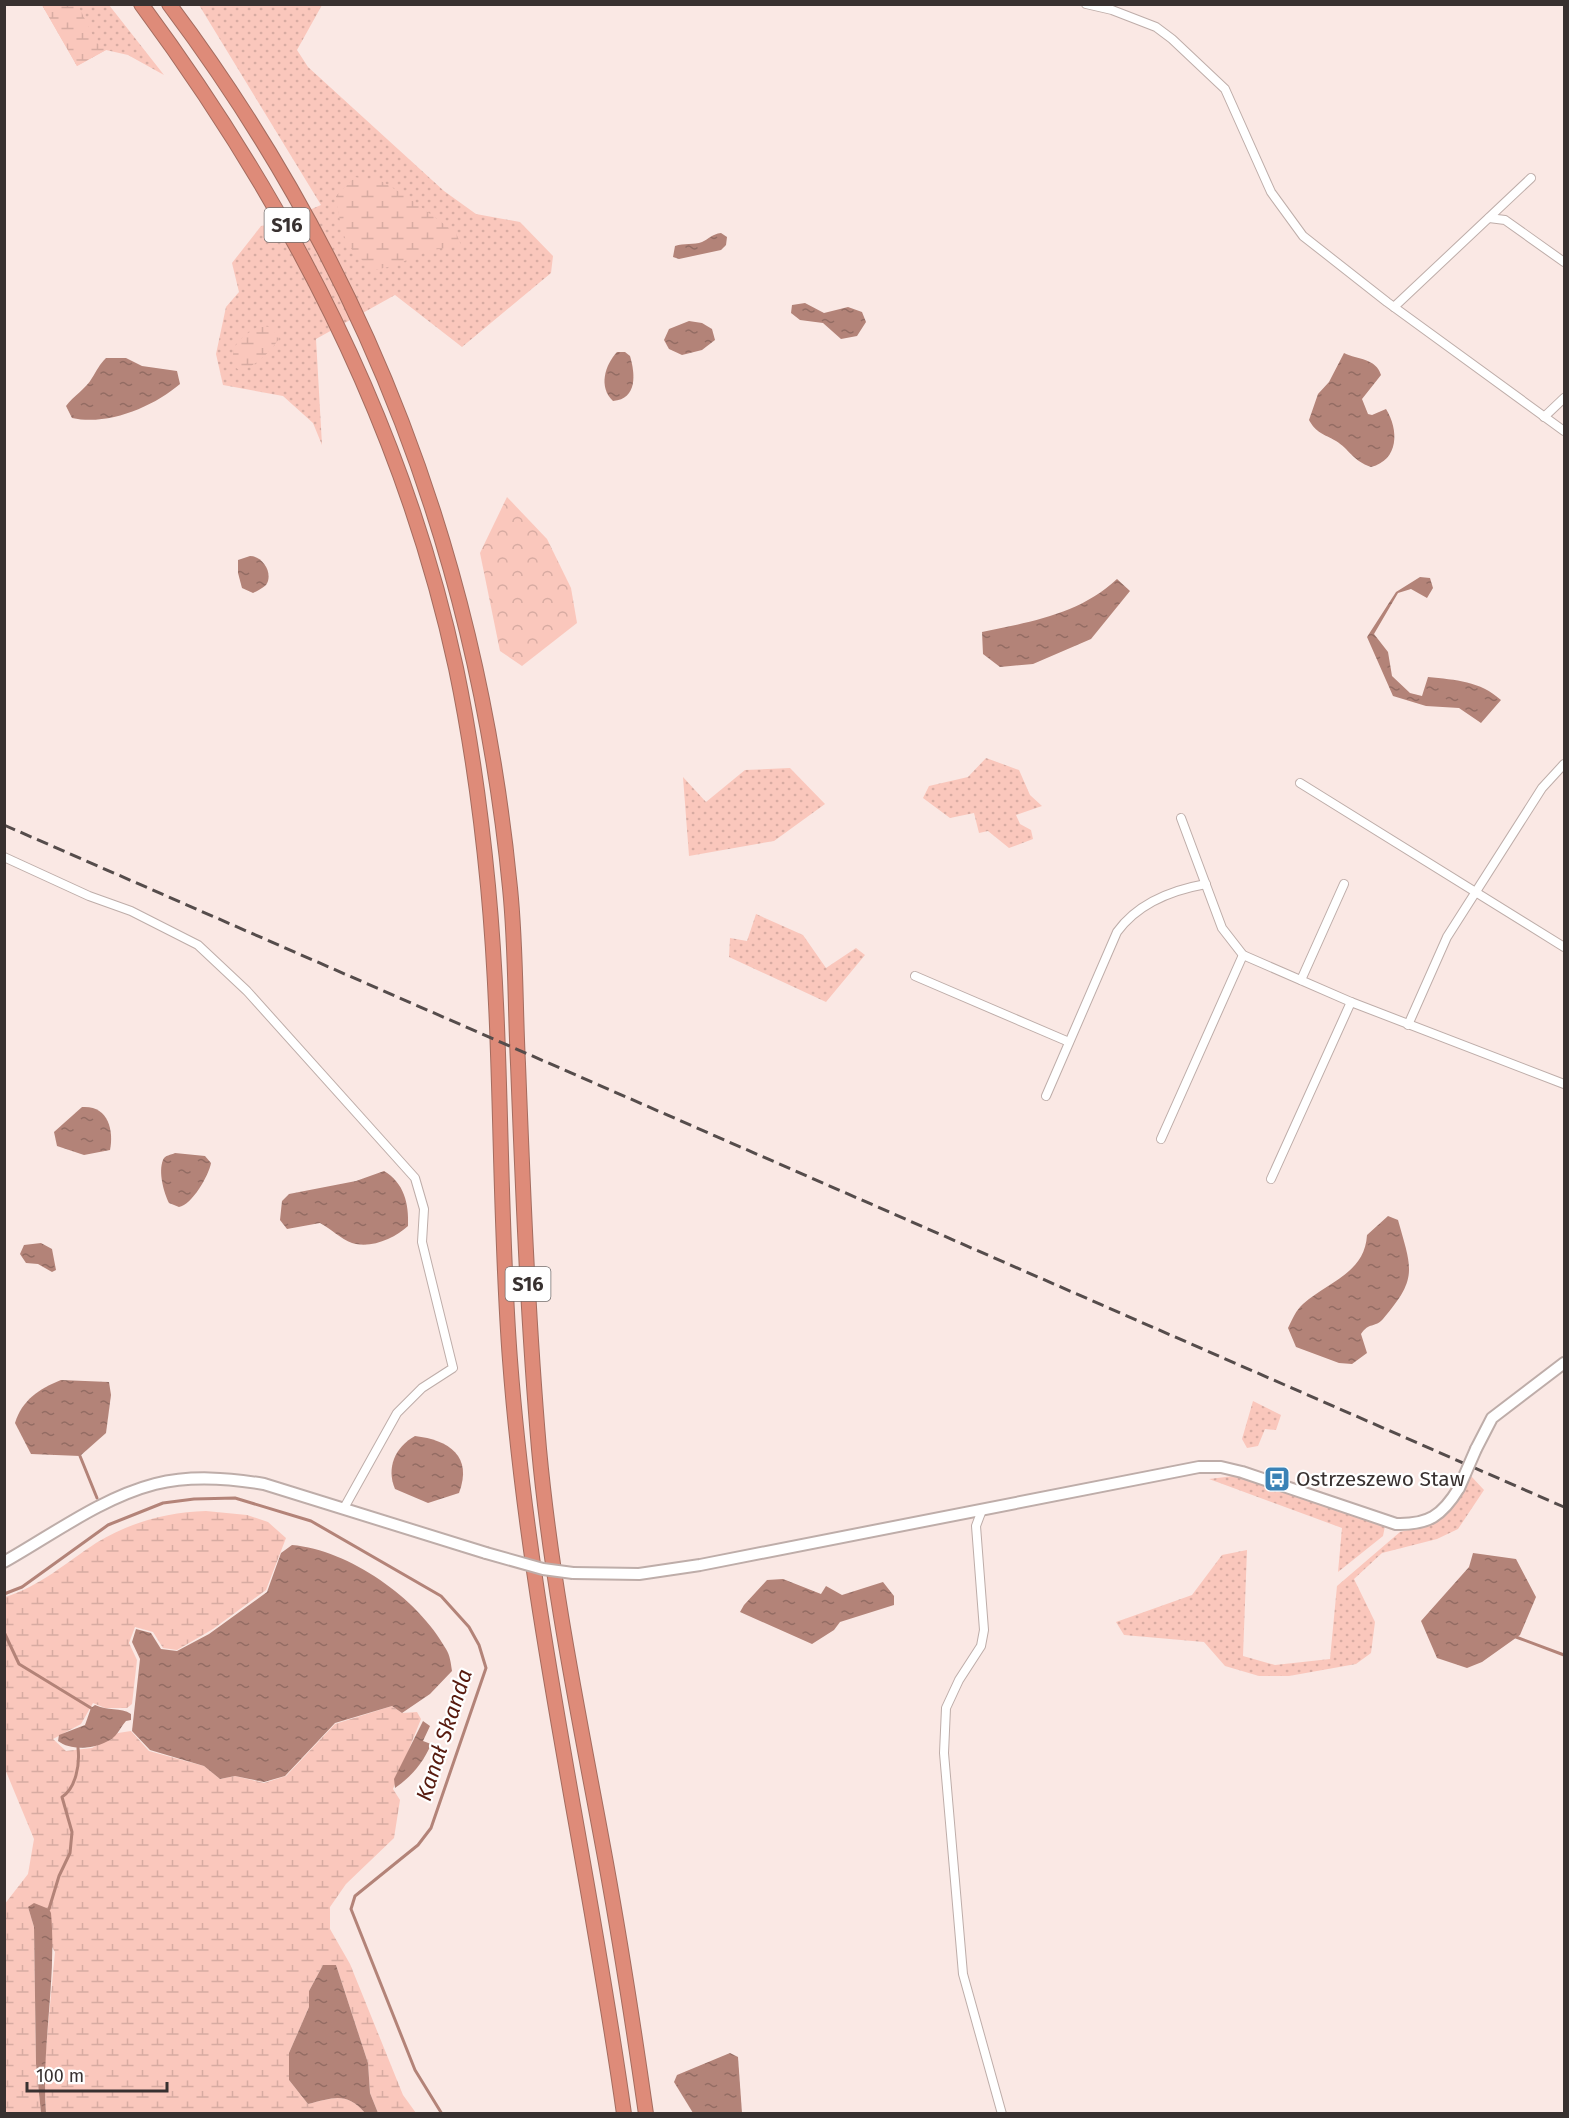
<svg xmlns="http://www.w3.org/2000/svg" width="1569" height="2118" font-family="'Fira Sans',sans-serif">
  <defs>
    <pattern id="grass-dots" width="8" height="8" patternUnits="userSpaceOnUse" patternTransform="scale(1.5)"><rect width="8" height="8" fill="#fac7bc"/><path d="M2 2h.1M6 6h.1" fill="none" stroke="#d7aba2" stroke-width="1.8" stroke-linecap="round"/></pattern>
    <pattern id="forest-crowns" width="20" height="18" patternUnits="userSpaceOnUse" patternTransform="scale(1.5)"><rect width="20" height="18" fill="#fac7bc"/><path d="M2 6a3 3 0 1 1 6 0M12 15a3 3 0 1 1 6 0" fill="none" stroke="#d7aba2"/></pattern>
    <pattern id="wetland-marsh" width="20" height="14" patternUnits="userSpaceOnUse" patternTransform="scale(1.5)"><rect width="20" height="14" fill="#fac7bc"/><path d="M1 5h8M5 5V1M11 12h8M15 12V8" fill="none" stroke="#d7aba2"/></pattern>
    <pattern id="water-ripples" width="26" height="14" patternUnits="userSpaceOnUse" patternTransform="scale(1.5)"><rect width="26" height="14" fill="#b38378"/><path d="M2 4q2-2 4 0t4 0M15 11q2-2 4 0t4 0" fill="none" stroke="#936c63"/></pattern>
  </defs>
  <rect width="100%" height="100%" fill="#fae8e4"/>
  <g fill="url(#grass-dots)">
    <polygon points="42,5 109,5 164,75 128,55 106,50 77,66"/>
    <polygon points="199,5 322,5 297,50 308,67 444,191 476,214 520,222 553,256 551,273 462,347 395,295 316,339 322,445 313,423 283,396 223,385 216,354 226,307 239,292 232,263 261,226 279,223 321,205"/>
    <polygon points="986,758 1019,770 1030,795 1042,806 1016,815 1020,824 1031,830 1033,839 1009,848 988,831 979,833 974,813 950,818 923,798 929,786 968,777"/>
    <polygon points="790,768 825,804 774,841 689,856 683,777 706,802 745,770"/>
    <polygon points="756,914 803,935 826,968 856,948 865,955 826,1002 729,957 730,938 747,941"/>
    <polygon points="1253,1401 1281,1415 1276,1430 1265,1429 1258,1446 1247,1448 1242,1439"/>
    <polygon points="1234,1476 1385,1526 1383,1536 1338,1572 1342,1528 1209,1479"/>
    <polygon points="1471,1476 1484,1490 1458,1529 1437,1539 1382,1553 1354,1579 1375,1622 1371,1653 1356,1664 1289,1676 1259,1676 1225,1666 1204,1642 1124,1635 1116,1622 1192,1595 1222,1555 1247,1550 1243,1656 1275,1665 1330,1659 1337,1586 1400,1532 1429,1525 1442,1518 1453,1507"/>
  </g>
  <polygon fill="url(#forest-crowns)" points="507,497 547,539 571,588 577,623 522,666 500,651 480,553"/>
  <g fill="url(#wetland-marsh)">
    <polygon points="42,5 78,5 96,42 106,50 77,66"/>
    <path d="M 355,177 L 383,182 L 406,196 L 456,233 L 461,245 L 428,251 L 393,266 L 374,270 C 342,246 342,234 336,196 Z"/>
    <path d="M 261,325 L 272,328 L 279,339 C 268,354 257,365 240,371 L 235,367 C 227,345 244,335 261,325 Z"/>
    <path d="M 206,1511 L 247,1515 L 268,1522 L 286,1538 L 266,1590 L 213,1629 L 177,1650 L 163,1648 L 153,1632 L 135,1627 L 129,1643 L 137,1660 L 132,1704 L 127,1708 L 105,1708 L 93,1703 L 81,1724 L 53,1739 L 66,1751 L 92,1748 L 118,1733 L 131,1731 L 149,1751 L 204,1766 L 220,1779 L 235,1776 L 264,1783 L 286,1776 L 335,1724 L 392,1706 L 402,1713 L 417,1712 L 421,1719 L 393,1789 L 400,1800 L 394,1838 L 346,1884 L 330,1907 L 330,1929 L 350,1964 L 403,2095 L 416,2113 L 378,2113 L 370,2093 L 368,2063 L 338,1971 L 336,1965 L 323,1965 L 309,1991 L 309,2007 L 289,2053 L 289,2080 L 308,2104 C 333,2098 346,2091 365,2113 L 46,2113 L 44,2070 L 55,1952 L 28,1907 L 34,1927 L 36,2064 L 41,2113 L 5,2113 L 4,1905 L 28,1874 L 34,1839 L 5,1769 L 5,1597 C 39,1587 67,1562 96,1543 C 130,1522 168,1512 206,1511 Z"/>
  </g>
  <g fill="url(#water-ripples)">
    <path d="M 721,233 L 727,237 L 726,245 L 721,250 L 679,259 L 673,257 L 675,246 C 684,243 694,245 702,242 C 709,239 712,234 721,233 Z"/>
    <polygon points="805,303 824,313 848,307 862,312 866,322 857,336 841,339 823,323 800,320 791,313 792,305"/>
    <polygon points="689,321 702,323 712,329 715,340 702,350 682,355 669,349 664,340 669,329"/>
    <path d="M 617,352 L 625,352 L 630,356 C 635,373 638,399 613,401 C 598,387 605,365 617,352 Z"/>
    <path d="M 1344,353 C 1358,360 1376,358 1381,375 L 1362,399 L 1368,414 L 1372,415 L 1386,409 C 1399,430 1399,460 1371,467 C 1353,461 1349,449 1336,441 C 1324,434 1316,433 1309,420 L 1318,394 L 1329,382 Z"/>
    <path d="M 106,358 L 126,358 L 142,366 L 177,371 L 180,384 C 153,407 108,426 72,418 L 66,406 C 73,396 86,389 92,378 C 97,370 99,365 106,358 Z"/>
    <path d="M 250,556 C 262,556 274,573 266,585 C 263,588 257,591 253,593 L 242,588 L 238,573 L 238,560 Z"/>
    <path d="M 1420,577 L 1430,578 L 1433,588 L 1427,598 L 1411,589 L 1398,593 L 1374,634 L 1388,652 L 1392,676 L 1410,693 L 1422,696 L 1428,677 C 1456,680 1480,681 1501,700 L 1481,723 L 1459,708 L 1426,706 L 1393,696 L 1367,637 L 1396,592 Z"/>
    <path d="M 1117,579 L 1130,591 L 1091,639 L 1033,664 L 1000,667 L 983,654 L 982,632 C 1030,622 1080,614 1117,579 Z"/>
    <path d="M 82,1107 C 108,1105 114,1130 110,1150 L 84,1155 L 57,1146 L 54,1132 Z"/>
    <path d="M 175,1153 L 205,1156 L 211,1163 C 209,1175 192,1205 179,1207 L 169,1203 C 164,1193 158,1172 163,1160 C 165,1155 171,1155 175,1153 Z"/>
    <path d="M 384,1171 C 404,1183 409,1203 408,1226 C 395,1238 371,1249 352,1243 C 341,1239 330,1228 320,1223 L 287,1229 L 280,1220 L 282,1201 L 289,1194 L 356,1181 Z"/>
    <path d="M 1388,1216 L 1398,1220 C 1412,1270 1418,1278 1383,1319 C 1375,1328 1369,1322 1361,1334 L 1367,1353 L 1352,1364 L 1339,1363 L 1296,1347 L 1288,1328 C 1292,1320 1296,1310 1303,1304 C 1328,1282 1365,1273 1367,1235 Z"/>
    <polygon points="41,1243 52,1249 56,1270 52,1272 38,1264 26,1263 20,1254 24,1245"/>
    <path d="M 61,1380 L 109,1382 L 111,1395 L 106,1433 L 80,1456 L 31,1454 L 15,1423 C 22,1400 39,1389 61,1380 Z"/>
    <path d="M 415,1436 C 449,1440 473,1456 459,1493 L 428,1503 L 395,1489 C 386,1468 395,1447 415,1436 Z"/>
    <path d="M 292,1545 C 349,1550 418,1598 446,1649 C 450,1655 451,1664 452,1671 L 430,1694 L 402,1713 L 392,1706 L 335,1723 L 285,1776 L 264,1782 L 235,1776 L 220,1779 L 204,1766 L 150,1750 L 132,1731 L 140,1659 L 132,1642 L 136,1629 L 151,1633 L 161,1649 L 177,1651 L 209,1634 L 267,1592 L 281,1553 Z"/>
    <polygon points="1473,1553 1516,1559 1536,1597 1520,1635 1482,1662 1467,1668 1437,1658 1421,1621 1469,1567"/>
    <polygon points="783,1579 821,1594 826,1586 842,1595 883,1582 894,1596 894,1605 840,1622 834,1630 812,1644 740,1612 744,1605 767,1580"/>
    <path d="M 95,1705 C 107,1711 121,1707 131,1714 L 131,1720 L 126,1721 C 122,1725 119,1732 115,1736 C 101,1749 72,1752 58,1741 L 59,1735 L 85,1725 L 91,1708 Z"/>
    <path d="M 423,1721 L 430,1726 L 423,1741 L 431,1744 C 424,1762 411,1777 395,1788 L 394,1779 Z"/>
    <path d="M 34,1903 L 49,1909 L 51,1913 C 57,1980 41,2046 46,2113 L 41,2113 L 36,2064 L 34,1927 L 28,1907 Z"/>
    <path d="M 323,1965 L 336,1965 L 338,1971 L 368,2063 L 370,2093 L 378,2113 L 365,2113 C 346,2091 333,2098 308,2104 L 289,2080 L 289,2053 L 309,2007 L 309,1991 Z"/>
    <polygon points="730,2053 738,2057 742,2113 693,2113 674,2082 677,2075"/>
  </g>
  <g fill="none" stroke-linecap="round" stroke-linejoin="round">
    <g stroke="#b38378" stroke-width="3">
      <polyline points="80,1456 97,1498"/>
      <polyline points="4,1594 22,1587 108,1525 163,1503 194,1499 235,1498 311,1521 441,1596 469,1627 479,1645 486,1668 431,1828 418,1845 355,1896 351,1909 415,2070 442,2114"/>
      <polyline points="4,1632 19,1664 91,1708"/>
      <polyline points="1516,1637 1564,1655"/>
      <path d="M 49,1909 L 59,1876 L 70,1853 L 72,1832 L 62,1797 C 76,1788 80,1764 78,1748"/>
    </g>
    <g stroke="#beada9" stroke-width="10">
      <g id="street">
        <polyline points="1086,4 1112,10 1156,27 1172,39 1225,89 1271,192 1303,236 1387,302 1564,431"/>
        <polyline points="1489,218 1505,220 1564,262"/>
        <polyline points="1394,307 1531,178"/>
        <polyline points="1544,417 1564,398"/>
        <polyline points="1300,783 1564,947"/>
        <polyline points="1181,818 1222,928 1243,955 1351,1002 1564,1084"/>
        <polyline points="4,857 89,896 131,911 198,945 247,991 415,1178 424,1209 422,1242 453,1368 422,1388 397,1413 344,1508"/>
        <polyline points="915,976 1069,1042"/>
        <polyline points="1301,980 1344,884"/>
        <polyline points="1408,1025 1447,937 1542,788 1564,764"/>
        <path d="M 1046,1096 L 1117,932 C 1138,903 1172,890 1206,884"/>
        <polyline points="1161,1139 1243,955"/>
        <polyline points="1271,1179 1351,1002"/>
        <polyline points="982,1510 976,1526 984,1630 981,1646 959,1680 946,1708 944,1753 963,1974 1002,2114"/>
      </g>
    </g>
    <g stroke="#beada9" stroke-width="14">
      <g id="secondary">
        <polyline points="1476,1449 1492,1418 1564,1363"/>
        <path d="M 4,1562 C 52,1535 101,1498 155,1484 C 191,1475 228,1478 264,1484 L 486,1553"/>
        <path d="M 573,1573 L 639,1574 L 700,1565 L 1199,1467 L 1221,1467 L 1242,1472 L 1396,1524 C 1428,1525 1442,1516 1459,1488"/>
      </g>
    </g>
    <g stroke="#a46c5f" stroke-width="16">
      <g id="highway">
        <path d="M 141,4 C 289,204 403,423 456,668 C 471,740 481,813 488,886 C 503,1044 498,1202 510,1360 C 529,1614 589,1862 624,2114"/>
        <path d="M 169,4 C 367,268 478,560 510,888 C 516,946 515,1005 518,1064 C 523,1192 528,1321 539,1449 C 552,1589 581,1726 606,1863 C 621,1946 634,2030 646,2114"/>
      </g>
    </g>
    <use href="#street" stroke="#fff" stroke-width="8"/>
    <use href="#secondary" stroke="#fff" stroke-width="10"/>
    <use href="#highway" stroke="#de8b79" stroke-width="14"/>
    <polyline stroke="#554c4b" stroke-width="3" stroke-dasharray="12 6" stroke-linecap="butt" points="4,825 1564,1507"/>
    <g stroke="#beada9" stroke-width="14" stroke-linecap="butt">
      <g id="secondary-bridge">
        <polyline points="1459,1488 1476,1449"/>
        <polyline points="486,1553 543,1569 573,1573"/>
      </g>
    </g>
    <use href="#secondary-bridge" stroke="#fff" stroke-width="10"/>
  </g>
  <defs>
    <g id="bus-square" transform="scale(1.35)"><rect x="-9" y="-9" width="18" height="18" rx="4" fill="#3a82b6" stroke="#fff"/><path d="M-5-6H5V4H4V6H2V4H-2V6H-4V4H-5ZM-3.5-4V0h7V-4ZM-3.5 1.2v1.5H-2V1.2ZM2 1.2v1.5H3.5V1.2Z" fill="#fff"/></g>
  </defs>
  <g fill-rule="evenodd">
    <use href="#bus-square" x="1277" y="1479"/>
  </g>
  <g text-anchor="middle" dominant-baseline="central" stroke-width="4.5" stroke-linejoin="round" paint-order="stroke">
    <g fill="#fff" stroke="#746f6e" stroke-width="1.5">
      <rect x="264.5" y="208" width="45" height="34" rx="4.5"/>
      <rect x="505.5" y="1267" width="45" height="34" rx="4.5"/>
    </g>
    <g font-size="20" font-weight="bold" fill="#383130">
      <text x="287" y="225">S16</text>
      <text x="528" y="1284">S16</text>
    </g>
    <g font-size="21" fill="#383130" stroke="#fff" text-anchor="start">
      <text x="1296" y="1479">Ostrzeszewo Staw</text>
    </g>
    <g font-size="22" font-style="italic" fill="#571a0e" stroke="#fff">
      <text transform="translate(444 1735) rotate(-72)">Kanał Skanda</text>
    </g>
  </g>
  <rect width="1569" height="2118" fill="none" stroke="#383130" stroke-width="12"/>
  <path d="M27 2082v9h140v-9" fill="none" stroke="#383130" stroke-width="3"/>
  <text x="36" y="2082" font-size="18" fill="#383130" stroke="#ffffff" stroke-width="4.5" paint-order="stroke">100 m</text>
</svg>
